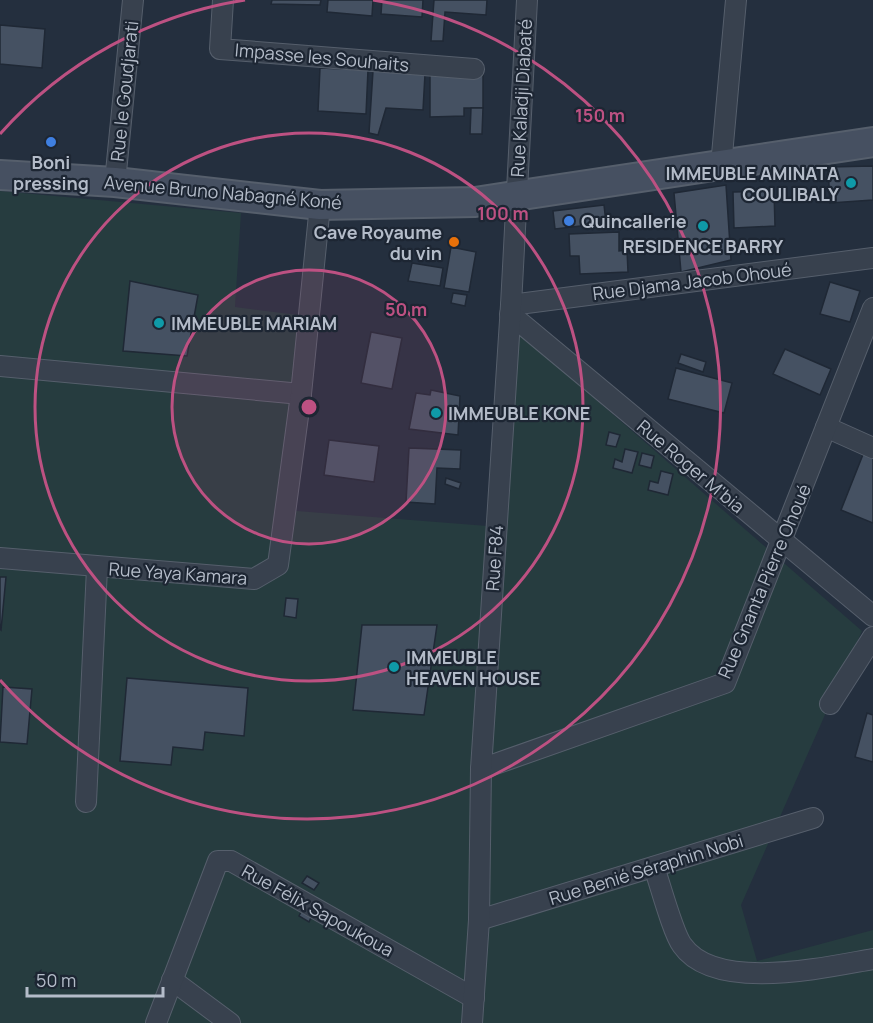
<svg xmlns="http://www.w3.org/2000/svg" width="873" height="1023" font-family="Manrope,sans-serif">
  <rect width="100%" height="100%" fill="#242f3e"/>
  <polygon fill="#263c3f" points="0,191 241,213 235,307 298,315 284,510 500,527 508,323 862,631 741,905 757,961 873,930 873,1023 0,1023"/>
  <g fill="#455162" stroke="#1f2835" stroke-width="1.5">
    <polygon points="272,0 321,0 320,5 271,4"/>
    <polygon points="328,0 373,0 372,16 327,12"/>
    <polygon points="382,0 423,0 422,17 381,14"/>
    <polygon points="434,0 487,0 486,15 445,12 443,41 431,41"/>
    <polygon points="0,25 45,29 42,68 0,64"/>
    <polygon points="320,68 368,70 366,114 318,111"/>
    <polygon points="373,71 425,74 423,110 386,108 378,135 369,133"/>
    <polygon points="483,71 483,108 464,108 464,116 430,117 430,72"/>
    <polygon points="471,108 483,108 482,134 470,134"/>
    <polygon points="873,166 873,200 830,203 828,167"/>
    <polygon points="726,185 731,260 681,272 674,193"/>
    <polygon points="774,191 775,226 734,228 733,192"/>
    <polygon points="604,205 606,223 555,229 553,211"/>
    <polygon points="619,232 619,251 627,250 628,272 580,274 579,256 570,256 569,234"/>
    <polygon points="451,247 476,252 469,292 444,288"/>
    <polygon points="412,263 443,268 440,286 408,281"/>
    <polygon points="130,281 198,295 187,356 123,351"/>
    <polygon points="830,282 860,291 850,322 820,314"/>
    <polygon points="453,293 467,295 465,306 451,303"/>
    <polygon points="371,332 402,338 392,389 361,383"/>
    <polygon points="785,349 831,369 820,395 773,374"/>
    <polygon points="681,354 706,362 703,372 678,363"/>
    <polygon points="676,368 732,383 724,413 668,399"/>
    <polygon points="431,390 460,396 458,435 409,429 416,393 430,395"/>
    <polygon points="609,432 620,435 616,447 606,445"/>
    <polygon points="329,440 379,446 374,482 324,475"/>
    <polygon points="409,448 461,450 460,469 437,468 435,504 406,502"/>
    <polygon points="625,449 638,452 632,473 613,468 615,459 622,462"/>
    <polygon points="864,452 873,455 873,523 841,510"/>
    <polygon points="642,453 654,456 651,468 639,465"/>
    <polygon points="661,471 673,474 668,495 648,490 650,481 658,483"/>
    <polygon points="446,478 461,483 459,489 445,484"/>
    <polygon points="0,577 6,577 1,630 0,629"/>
    <polygon points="286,598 298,599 296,618 284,616"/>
    <polygon points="362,625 437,625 424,715 353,710"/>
    <polygon points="127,678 248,688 244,736 205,732 203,750 173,747 171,765 120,761"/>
    <polygon points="3,687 32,689 27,744 0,742"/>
    <polygon points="867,713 873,715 873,762 855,757"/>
    <polygon points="307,876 319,883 314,890 302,883"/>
    <polygon points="303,908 313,913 309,922 299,916"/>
  </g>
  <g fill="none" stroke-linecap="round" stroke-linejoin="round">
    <g stroke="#565f6c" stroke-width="22">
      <g id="street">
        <polyline points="223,0 220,49 474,69"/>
        <polyline points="721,166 736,0"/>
        <polyline points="115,182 133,0"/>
        <polyline points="511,305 873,258"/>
        <polyline points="510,314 873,616"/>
        <polyline points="0,366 301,394"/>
        <polyline points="826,427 873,448"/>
        <polyline points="0,558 254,579 278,565 301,394 320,205"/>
        <polyline points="830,704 873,637"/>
        <polyline points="481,769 725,683 873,308"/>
        <polyline points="86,802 97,568"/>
        <path d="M 654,867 C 660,884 673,933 682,945 C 715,993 826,967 873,959"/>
        <polyline points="479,920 813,818"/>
        <polyline points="172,980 230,1023"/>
        <polyline points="156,1023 218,861 231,861 474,998"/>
        <polyline points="472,1023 479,920 481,769 511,305 527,0"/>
      </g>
    </g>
    <g stroke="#565f6c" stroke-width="32">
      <polyline id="secondary" points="0,175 115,182 320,205 475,202 873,142"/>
    </g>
    <use href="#street" stroke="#38414e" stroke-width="20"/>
    <use href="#secondary" stroke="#465061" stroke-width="28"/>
  </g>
  <circle cx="309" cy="407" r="137" fill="#bd5182" fill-opacity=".12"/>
  <g fill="none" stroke="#bd5182" stroke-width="3">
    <circle cx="309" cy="407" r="137"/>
    <circle cx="309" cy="407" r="274"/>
    <path d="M0 134A412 412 0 0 1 245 0M373 0A412 412 0 1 1 0 680"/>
  </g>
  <g fill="#3f7fe0" stroke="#1d2633" stroke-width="2">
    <circle cx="51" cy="142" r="6"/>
    <circle cx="569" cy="221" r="6"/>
  </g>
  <g fill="#0f9aa8" stroke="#1d2633" stroke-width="2">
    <circle cx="851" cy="183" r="6"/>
    <circle cx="703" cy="226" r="6"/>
    <circle cx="159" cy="323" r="6"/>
    <circle cx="436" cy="413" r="6"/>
    <circle cx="394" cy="667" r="6"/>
  </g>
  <circle fill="#e8710a" stroke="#1d2633" stroke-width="2" cx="454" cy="242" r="6"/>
  <g text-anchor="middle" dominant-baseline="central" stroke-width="4.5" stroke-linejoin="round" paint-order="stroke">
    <g font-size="18" fill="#b4bcc9" stroke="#1d2633">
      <text transform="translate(322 57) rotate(5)">Impasse les Souhaits</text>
      <text transform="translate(124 91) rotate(-84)">Rue le Goudjarati</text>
      <text transform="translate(521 98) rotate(-87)">Rue Kaladji Diabaté</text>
      <text transform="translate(223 192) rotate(5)">Avenue Bruno Nabagné Koné</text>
      <text transform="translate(692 281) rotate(-7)">Rue Djama Jacob Ohoué</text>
      <text transform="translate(691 466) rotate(40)">Rue Roger M'bia</text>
      <text transform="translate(494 558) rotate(-86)">Rue F84</text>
      <text transform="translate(178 573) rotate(4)">Rue Yaya Kamara</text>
      <text transform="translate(764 581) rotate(-67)">Rue Gnanta Pierre Ohoué</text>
      <text transform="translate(646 869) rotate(-17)">Rue Benié Séraphin Nobi</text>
      <text transform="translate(318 910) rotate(29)">Rue Félix Sapoukoua</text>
    </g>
    <g font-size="18" font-weight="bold" fill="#b4bcc9" stroke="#1d2633" text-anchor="start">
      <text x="51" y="162" text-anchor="middle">Boni<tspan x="51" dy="21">pressing</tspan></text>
      <text x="839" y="173" text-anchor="end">IMMEUBLE AMINATA<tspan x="839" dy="21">COULIBALY</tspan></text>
      <text x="581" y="221">Quincallerie</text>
      <text x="442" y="232" text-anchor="end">Cave Royaume<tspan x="442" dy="21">du vin</tspan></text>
      <text x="703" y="246" text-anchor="middle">RESIDENCE BARRY</text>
      <text x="171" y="323">IMMEUBLE MARIAM</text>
      <text x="448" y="413">IMMEUBLE KONE</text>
      <text x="406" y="657">IMMEUBLE<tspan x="406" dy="21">HEAVEN HOUSE</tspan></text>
    </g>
  </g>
  <circle cx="309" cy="407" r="9" fill="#bd5182" stroke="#1d2633" stroke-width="3"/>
  <g font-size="18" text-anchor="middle" font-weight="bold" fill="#bd5182" stroke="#1d2633" stroke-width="4.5" stroke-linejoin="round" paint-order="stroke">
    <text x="600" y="122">150 m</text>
    <text x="503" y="220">100 m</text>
    <text x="406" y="316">50 m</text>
  </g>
  <path d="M27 987v9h136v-9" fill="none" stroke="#b4bcc9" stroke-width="3"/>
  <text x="36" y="987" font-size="18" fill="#b4bcc9" stroke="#1d2633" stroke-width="4.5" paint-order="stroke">50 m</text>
</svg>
